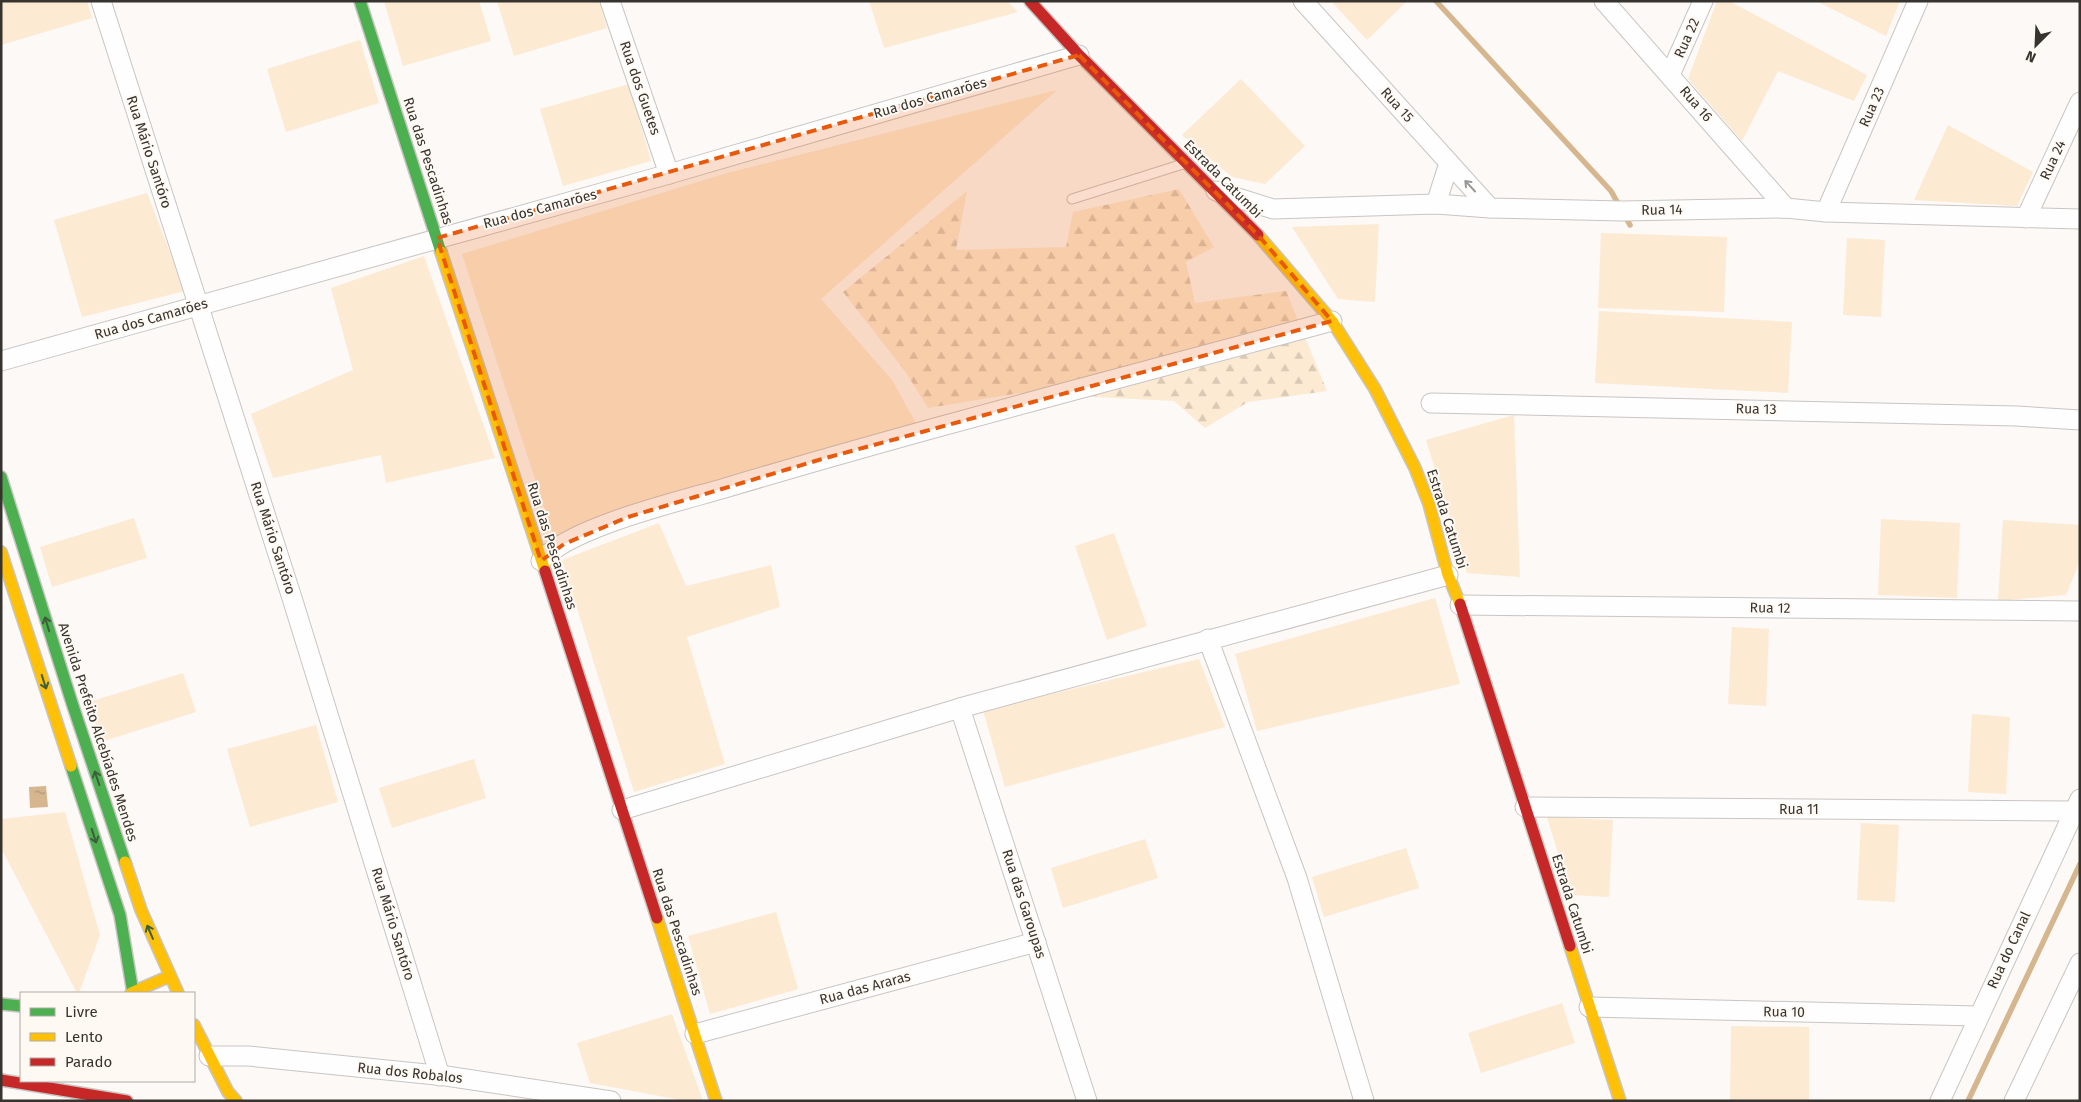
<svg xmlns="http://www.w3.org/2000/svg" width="2081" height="1102" font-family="'Fira Sans',sans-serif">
  <defs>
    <pattern id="forest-firs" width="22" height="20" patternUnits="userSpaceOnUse" patternTransform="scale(1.25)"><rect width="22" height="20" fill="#fdead3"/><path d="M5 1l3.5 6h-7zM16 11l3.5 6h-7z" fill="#d9c9b5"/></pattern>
    <pattern id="water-ripples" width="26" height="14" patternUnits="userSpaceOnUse" patternTransform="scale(1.25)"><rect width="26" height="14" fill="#d6b68e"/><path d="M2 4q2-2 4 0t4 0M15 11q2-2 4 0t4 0" fill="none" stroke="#ae9574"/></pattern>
  </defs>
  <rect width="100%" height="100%" fill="#fcf9f6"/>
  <g fill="#fdead3">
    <polygon points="1,1 87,1 92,18 1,45"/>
    <polygon points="384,1 479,1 491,41 403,66"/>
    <polygon points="497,1 599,1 607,28 514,56"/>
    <polygon points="869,1 1007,1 1018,12 884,48"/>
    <polygon points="1331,1 1407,1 1367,40"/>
    <polygon points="1717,1 1729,1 1867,75 1854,101 1778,71 1742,141 1688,79"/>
    <polygon points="1816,1 1900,1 1886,36"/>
    <polygon points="360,40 379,103 286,132 267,69"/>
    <polygon points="1241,79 1305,146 1265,184 1232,177 1182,135"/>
    <polygon points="629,84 651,161 563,186 540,109"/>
    <polygon points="1057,90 821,299 892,380 916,423 554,538 462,254 727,173"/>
    <polygon points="1948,125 2033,172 2017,206 1914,200"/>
    <polygon points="147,193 185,291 82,317 54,220"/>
    <polygon points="1379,224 1375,302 1338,299 1292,227"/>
    <polygon points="1601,233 1727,237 1724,312 1598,308"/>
    <polygon points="1847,238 1885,240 1881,317 1843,315"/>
    <polygon points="424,256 495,458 386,483 381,455 273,478 251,414 353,370 331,288"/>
    <polygon points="1599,311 1792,322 1788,393 1595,383"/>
    <polygon points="1514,415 1520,577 1467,573 1426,440"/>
    <polygon points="134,518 147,558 52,587 40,547"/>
    <polygon points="1881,519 1960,523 1957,598 1878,595"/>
    <polygon points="2003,520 2080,525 2080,561 2066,595 1998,601"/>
    <polygon points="659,523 686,586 771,565 780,607 687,637 725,764 634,792 562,560"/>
    <polygon points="1114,533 1147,626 1107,640 1075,546"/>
    <polygon points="1435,598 1460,684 1257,731 1235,654"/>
    <polygon points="1732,627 1769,629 1766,706 1728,704"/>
    <polygon points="1199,659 1225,727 1005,787 983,710"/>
    <polygon points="183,673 196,712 101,742 89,702"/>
    <polygon points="1972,714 2010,717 2006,794 1968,792"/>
    <polygon points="316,725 338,802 250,827 227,749"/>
    <polygon points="474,759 486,798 392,828 379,788"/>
    <polygon points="65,812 100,935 79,993 77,993 1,848 1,819"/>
    <polygon points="1547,817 1613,820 1609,897 1571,895"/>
    <polygon points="1861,823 1899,825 1895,902 1857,900"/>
    <polygon points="1145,839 1158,878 1063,908 1051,868"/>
    <polygon points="1406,848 1419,888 1324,917 1312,877"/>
    <polygon points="776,912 798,989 710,1014 688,936"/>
    <polygon points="1562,1003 1575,1043 1481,1073 1468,1033"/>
    <polygon points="672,1014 703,1101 686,1101 590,1083 577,1043"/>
    <polygon points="1731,1026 1809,1027 1809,1101 1730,1101"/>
  </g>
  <polygon fill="url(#forest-firs)" points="1179,189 1214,247 1186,262 1195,303 1286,291 1327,391 1248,402 1205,428 1174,401 1019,393 928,408 905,371 843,292 967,191 956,250 1066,247 1073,212"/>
  <polygon fill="url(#water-ripples)" points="46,786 48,807 30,808 29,787"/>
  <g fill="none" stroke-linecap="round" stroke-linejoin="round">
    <g stroke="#d6b68e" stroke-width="5.5">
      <polyline points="1436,1 1611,191 1630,225"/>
      <polyline points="1968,1101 2080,864"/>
    </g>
    <g stroke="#c8c5c2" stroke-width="11">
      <polyline id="lane" points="1072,199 1183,164"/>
    </g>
    <g stroke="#c8c5c2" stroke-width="21">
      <g id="street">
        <polyline points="101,1 292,598 440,1076"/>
        <polyline points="610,1 669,174"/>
        <polyline points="1303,1 1490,208"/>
        <polyline points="1604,1 1786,208"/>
        <polyline points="1670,75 1703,1"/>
        <polyline points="1216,191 1273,209 1436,204 1490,208 1622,211 1786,208 1826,212 2080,219"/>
        <polyline points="1436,204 1449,163"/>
        <polyline points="1826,212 1918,1"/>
        <polyline points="2026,218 2080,102"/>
        <polyline points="1,361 669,174 1079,55"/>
        <polyline points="1431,403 2016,416 2080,420"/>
        <path d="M 541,561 C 569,527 681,501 725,488 C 926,428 1129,376 1332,321"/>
        <polyline points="1460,605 2080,611"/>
        <polyline points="1208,639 1297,878 1364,1101"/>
        <polyline points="960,708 1087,1101"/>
        <polyline points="1525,807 2074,811"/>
        <polyline points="622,810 960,708 1448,575"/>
        <polyline points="1589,1007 1978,1016"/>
        <polyline points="695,1034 1036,942"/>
        <polyline points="209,1056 248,1056 446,1076 611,1101"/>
        <polyline points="1940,1101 2080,799"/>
        <polyline points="2014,1101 2080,963"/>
      </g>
    </g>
    <g stroke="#c8c5c2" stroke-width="14">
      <g id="fast">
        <polyline points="360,1 441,252"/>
        <polyline points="1,477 72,703 125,862"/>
        <polyline points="71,766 120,915 133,993"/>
        <polyline points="1,1004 21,1006"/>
      </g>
    </g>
    <g stroke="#c8c5c2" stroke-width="14">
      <g id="slow">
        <polyline points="1258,235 1332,321 1375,389 1415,468 1429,504 1448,575 1460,604"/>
        <polyline points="441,252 545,571"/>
        <polyline points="1,552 71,766"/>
        <polyline points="125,862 141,910 178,993"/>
        <polyline points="657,918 716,1101"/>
        <polyline points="1570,946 1620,1101"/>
        <polyline points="131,993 170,976"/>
        <polyline points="194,1025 228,1092 236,1101"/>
      </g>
    </g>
    <g stroke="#c8c5c2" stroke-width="14">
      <g id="jam">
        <polyline points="1030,1 1079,55 1258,235"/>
        <polyline points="545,571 657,918"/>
        <polyline points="1460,604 1570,946"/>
        <polyline points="1,1080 127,1101"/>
      </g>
    </g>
    <use href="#lane" stroke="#fffefe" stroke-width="9"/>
    <use href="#street" stroke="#fffefe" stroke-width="19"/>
    <use href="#fast" stroke="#4caf50" stroke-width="11"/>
    <use href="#slow" stroke="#ffc107" stroke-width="11"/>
    <use href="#jam" stroke="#c62828" stroke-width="11"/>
  </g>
  <defs><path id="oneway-shaft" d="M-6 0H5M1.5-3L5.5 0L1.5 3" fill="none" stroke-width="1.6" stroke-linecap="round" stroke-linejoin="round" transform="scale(1.25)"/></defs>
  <use stroke="#9b9896" href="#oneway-shaft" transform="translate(1470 186) rotate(-133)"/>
  <g stroke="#3e5e3b">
    <use href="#oneway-shaft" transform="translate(47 624) rotate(-107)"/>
    <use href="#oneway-shaft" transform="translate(44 682) rotate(72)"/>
    <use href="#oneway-shaft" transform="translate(97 778) rotate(-109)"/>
    <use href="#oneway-shaft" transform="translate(94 836) rotate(72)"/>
    <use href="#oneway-shaft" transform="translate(150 932) rotate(-113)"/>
  </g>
  <path fill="#e8590c" fill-opacity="0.2" stroke="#e8590c" stroke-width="4" stroke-dasharray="10 6" stroke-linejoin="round" d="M 1079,55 L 1258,235 L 1332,321 L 822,459 L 628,517 L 564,544 L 541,561 L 437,238 Z"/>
  <g text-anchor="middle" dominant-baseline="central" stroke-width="4" stroke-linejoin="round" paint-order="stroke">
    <g font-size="14" fill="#37332f" stroke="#fff9f3">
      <text transform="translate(1687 38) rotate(-66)">Rua 22</text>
      <text transform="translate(640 88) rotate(71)">Rua dos Guetes</text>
      <text transform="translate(930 98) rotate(-16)">Rua dos Camarões</text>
      <text transform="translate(1696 104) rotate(49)">Rua 16</text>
      <text transform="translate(1397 105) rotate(48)">Rua 15</text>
      <text transform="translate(1872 107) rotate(-66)">Rua 23</text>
      <text transform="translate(149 152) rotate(72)">Rua Mário Santóro</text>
      <text transform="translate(2053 160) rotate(-65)">Rua 24</text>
      <text transform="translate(428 161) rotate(72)">Rua das Pescadinhas</text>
      <text transform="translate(1223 179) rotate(45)">Estrada Catumbi</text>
      <text transform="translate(540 209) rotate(-15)">Rua dos Camarões</text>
      <text transform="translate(1662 210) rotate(-1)">Rua 14</text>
      <text transform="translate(151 319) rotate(-16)">Rua dos Camarões</text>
      <text transform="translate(1756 409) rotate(1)">Rua 13</text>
      <text transform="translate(1447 519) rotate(72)">Estrada Catumbi</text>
      <text transform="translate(273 538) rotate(72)">Rua Mário Santóro</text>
      <text transform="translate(552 546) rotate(72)">Rua das Pescadinhas</text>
      <text transform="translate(1770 608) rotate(1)">Rua 12</text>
      <text transform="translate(98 732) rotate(72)">Avenida Prefeito Alcebíades Mendes</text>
      <text x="1799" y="809">Rua 11</text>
      <text transform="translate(1024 904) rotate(72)">Rua das Garoupas</text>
      <text transform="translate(1572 904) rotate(72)">Estrada Catumbi</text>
      <text transform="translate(393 924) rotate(73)">Rua Mário Santóro</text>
      <text transform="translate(677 932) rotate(72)">Rua das Pescadinhas</text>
      <text transform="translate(2009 950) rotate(-65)">Rua do Canal</text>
      <text transform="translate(865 988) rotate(-15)">Rua das Araras</text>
      <text transform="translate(1784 1012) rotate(1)">Rua 10</text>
      <text transform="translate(410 1073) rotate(6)">Rua dos Robalos</text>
    </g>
  </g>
  <rect width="2081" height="1102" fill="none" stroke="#37332f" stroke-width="5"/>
  <rect x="20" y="992" width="175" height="90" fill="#fff9f3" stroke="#afaaa5"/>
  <rect x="30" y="1008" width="25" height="8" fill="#4caf50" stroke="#afaaa5"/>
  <text x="65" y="1017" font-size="15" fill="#37332f">Livre</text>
  <rect x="30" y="1033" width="25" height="8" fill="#ffc107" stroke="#afaaa5"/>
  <text x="65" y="1042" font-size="15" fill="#37332f">Lento</text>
  <rect x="30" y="1058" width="25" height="8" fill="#c62828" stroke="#afaaa5"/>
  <text x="65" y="1067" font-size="15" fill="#37332f">Parado</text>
  <g transform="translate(2036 45) rotate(204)" stroke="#fff9f3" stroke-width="4" paint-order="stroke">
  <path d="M0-4L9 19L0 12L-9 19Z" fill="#37332f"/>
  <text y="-8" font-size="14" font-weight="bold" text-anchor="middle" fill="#37332f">N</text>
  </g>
</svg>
